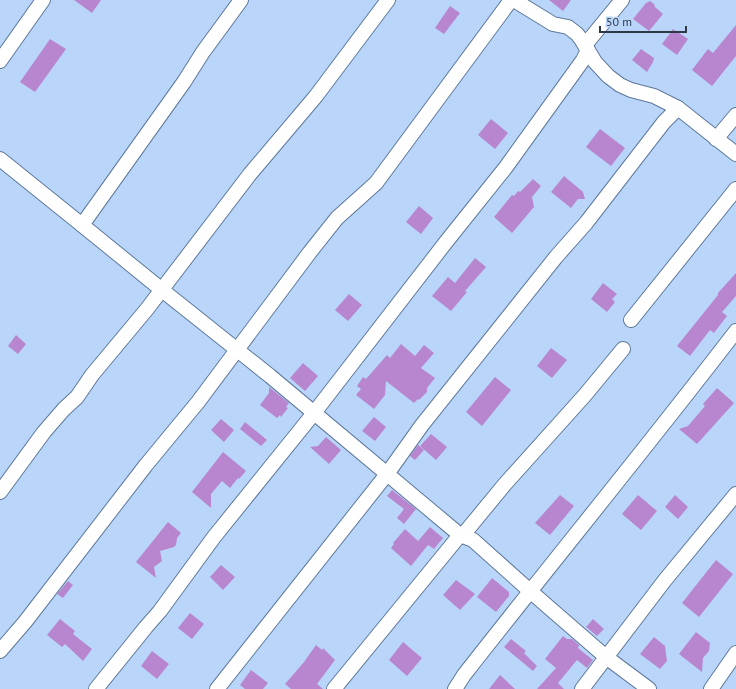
<svg xmlns="http://www.w3.org/2000/svg" width="736" height="689" font-family="'PT Sans',sans-serif">
  <rect width="100%" height="100%" fill="#b9d6fa"/>
  <g fill="#b886cf">
    <polygon points="74,0 101,0 92,13"/>
    <polygon points="549,0 571,0 563,11"/>
    <polygon points="650,1 654,4 655,7 663,14 649,31 633,19 646,3"/>
    <polygon points="450,6 460,13 444,34 435,28"/>
    <polygon points="736,25 736,56 712,86 692,70 708,49 713,53"/>
    <polygon points="673,29 688,39 677,55 662,44"/>
    <polygon points="50,39 66,49 35,92 20,82"/>
    <polygon points="641,49 654,58 653,62 647,72 632,60"/>
    <polygon points="491,119 508,133 495,149 478,135"/>
    <polygon points="600,129 625,148 611,166 586,147"/>
    <polygon points="564,176 583,192 585,199 578,199 571,208 551,192"/>
    <polygon points="533,179 541,186 532,197 534,207 512,233 494,217 512,195 514,196 518,191 520,192"/>
    <polygon points="419,206 433,218 421,234 406,222"/>
    <polygon points="475,258 486,267 465,291 467,292 451,311 432,296 448,277 455,283"/>
    <polygon points="736,273 736,296 722,312 727,316 714,333 710,330 690,356 677,346 718,295 718,293"/>
    <polygon points="603,283 617,294 612,299 615,302 607,312 591,299"/>
    <polygon points="349,294 362,305 348,321 335,310"/>
    <polygon points="16,335 26,344 18,354 8,346"/>
    <polygon points="401,344 415,356 424,345 434,353 421,368 435,378 427,388 427,392 419,400 418,399 414,403 386,381 385,395 374,409 356,395 361,389 357,386 363,377 366,379 387,355 390,358"/>
    <polygon points="551,348 567,360 552,378 537,366"/>
    <polygon points="303,363 318,376 305,391 290,378"/>
    <polygon points="495,377 511,390 482,426 466,412"/>
    <polygon points="269,387 289,403 286,407 288,408 281,417 280,415 277,418 260,405 269,393"/>
    <polygon points="717,388 734,403 697,444 679,429 688,426 705,406 703,404"/>
    <polygon points="374,417 386,427 375,441 362,431"/>
    <polygon points="221,419 234,430 224,442 211,430"/>
    <polygon points="245,422 267,440 261,446 240,429"/>
    <polygon points="431,434 447,447 436,460 420,446"/>
    <polygon points="326,437 341,450 329,464 310,447 318,446"/>
    <polygon points="418,445 424,450 415,460 410,456"/>
    <polygon points="223,452 246,471 239,479 238,478 230,488 222,481 211,494 211,508 192,492"/>
    <polygon points="392,490 416,509 404,524 397,518 404,509 387,496"/>
    <polygon points="560,495 574,506 550,535 535,523"/>
    <polygon points="638,495 657,511 641,530 622,514"/>
    <polygon points="675,495 688,507 678,519 665,507"/>
    <polygon points="168,522 181,533 177,538 176,545 174,547 160,551 162,561 154,567 156,578 136,562"/>
    <polygon points="430,527 443,538 434,549 428,545 411,566 391,548 394,544 393,543 405,529 418,541"/>
    <polygon points="716,560 733,574 699,617 682,603"/>
    <polygon points="221,565 235,577 223,590 210,577"/>
    <polygon points="492,578 509,592 509,596 496,612 477,597"/>
    <polygon points="456,580 475,594 460,610 443,595"/>
    <polygon points="68,581 73,585 63,598 57,594"/>
    <polygon points="190,613 204,624 192,639 178,628"/>
    <polygon points="60,619 75,631 73,634 92,649 83,661 65,644 62,647 47,635"/>
    <polygon points="593,619 604,629 597,636 586,627"/>
    <polygon points="696,632 710,643 709,651 703,658 702,672 679,654"/>
    <polygon points="563,636 567,639 572,639 579,645 578,648 593,660 587,668 577,660 558,683 564,689 537,689 556,668 545,659"/>
    <polygon points="654,637 665,646 667,661 660,669 640,654"/>
    <polygon points="511,639 526,651 524,653 537,666 533,671 504,647"/>
    <polygon points="403,642 422,658 407,676 389,660"/>
    <polygon points="316,645 322,650 323,648 335,660 317,684 323,689 291,689 285,684 304,662"/>
    <polygon points="152,651 169,664 157,679 141,666"/>
    <polygon points="251,670 268,683 263,689 245,689 240,685"/>
    <polygon points="500,675 515,689 489,689"/>
  </g>
  <g fill="none" stroke-linecap="round" stroke-linejoin="round">
    <g stroke="#5e7899" stroke-width="16">
      <g id="minor">
        <polyline points="514,0 553,24 568,27 577,34 581,39 595,62 608,76 620,85 631,90 654,96 678,108 736,154"/>
        <polyline points="585,45 622,0"/>
        <polyline points="0,61 43,0"/>
        <polyline points="716,139 736,115"/>
        <polyline points="0,159 82,225 184,82 203,52 241,0"/>
        <polyline points="82,225 162,290 270,376 460,535 473,540 530,591 606,657 649,689"/>
        <polyline points="631,320 736,189"/>
        <polyline points="0,492 44,432 64,409 77,397 92,375 147,309 250,174 316,96 388,0"/>
        <polyline points="463,535 505,484 585,395 623,349"/>
        <polyline points="0,651 25,622 146,465 198,402 310,252 337,218 376,183 511,0"/>
        <polyline points="96,689 146,627 160,611 214,537 314,413 446,242 506,167 583,60 588,50"/>
        <polyline points="217,689 387,474 422,425 556,257 586,223 664,122 678,108"/>
        <polyline points="334,689 460,535"/>
        <path d="M 455,689 L 464,675 C 554,560 647,447 736,331"/>
        <polyline points="582,689 665,580 736,494"/>
        <polyline points="711,689 736,653"/>
      </g>
    </g>
    <use href="#minor" stroke="#fff" stroke-width="14"/>
  </g>
  <path d="M600 26v6h86v-6" fill="none" stroke="#2d3947" stroke-width="2"/>
  <text x="606" y="26" font-size="12" fill="#2d3947" stroke="#b9d6fa" stroke-width="3" paint-order="stroke">50 m</text>
</svg>
